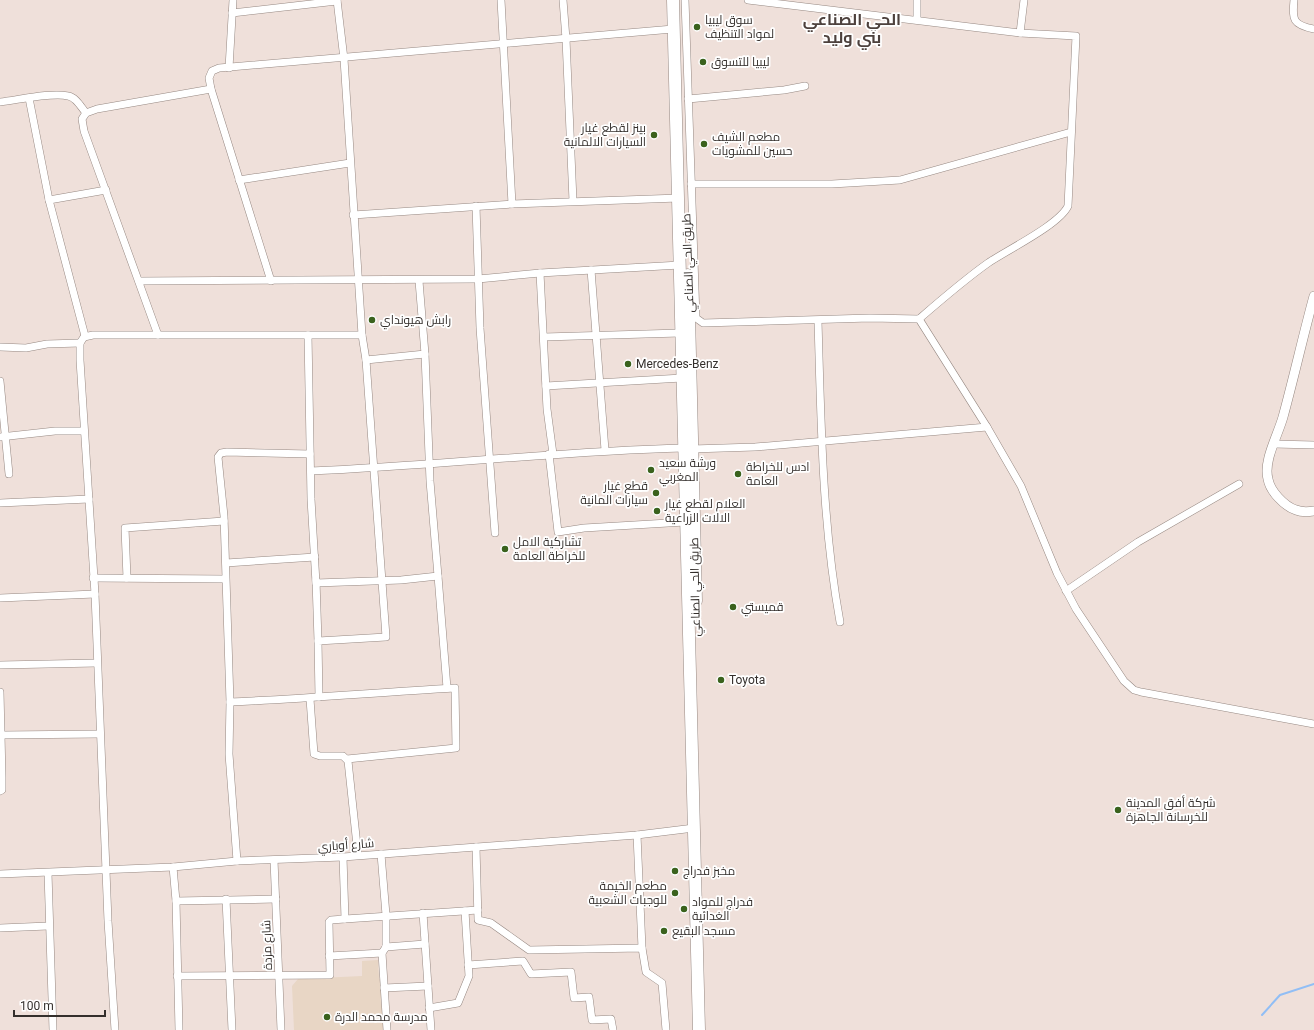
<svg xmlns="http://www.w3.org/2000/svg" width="1314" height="1030" font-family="Roboto,Cairo,sans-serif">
  <rect width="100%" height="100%" fill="#efe0da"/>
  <polygon fill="#e8d6c5" points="378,960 379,979 382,981 385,1030 294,1030 292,986 298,979 362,976 362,961"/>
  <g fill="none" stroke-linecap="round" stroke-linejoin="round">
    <polyline stroke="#91bef5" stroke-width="2" points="1262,1015 1280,995 1314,984"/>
    <g stroke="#968882" stroke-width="8">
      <g id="street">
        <polyline points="337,0 344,59 362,335"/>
        <polyline points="501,0 512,204"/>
        <polyline points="563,0 566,39 573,201"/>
        <polyline points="685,0 696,318 703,323 870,318 919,319 987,427 755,447 692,449"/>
        <path d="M 748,0 L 1020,33 L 1076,36 L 1068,206 C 1059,225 1007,250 988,263 C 964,280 941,300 919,319"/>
        <path d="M 1294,0 C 1292,20 1293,25 1314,29"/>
        <polyline points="232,13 337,1"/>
        <polyline points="917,20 917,0"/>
        <polyline points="1020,33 1024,0"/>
        <polyline points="229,68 233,0"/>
        <polyline points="29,98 49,200 85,336"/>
        <polyline points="688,99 784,90 805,86"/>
        <path d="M 0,102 C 18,100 52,92 68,96 C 76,97 81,107 86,113"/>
        <polyline points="239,180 350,163"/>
        <polyline points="691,184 832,184 900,180 1071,132"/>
        <polyline points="49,200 106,190"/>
        <polyline points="476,206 480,328 495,533"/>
        <polyline points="353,215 512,204 679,198"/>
        <polyline points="591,270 605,450"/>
        <polyline points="540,273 547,409 553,454"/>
        <polyline points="139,281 478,279 540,273 680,265"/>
        <polyline points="271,281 211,89 209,78 212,71 219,68 673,29"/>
        <path d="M 818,321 C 821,421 822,523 840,622"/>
        <polyline points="158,335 84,131 82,119 86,113 97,109 211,89"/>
        <polyline points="308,335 311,499 316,583 401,580 438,576 430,481 425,354"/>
        <polyline points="544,337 680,333"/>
        <polyline points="0,347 26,348 47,344 80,343"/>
        <polyline points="366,360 425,354 419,281"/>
        <polyline points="0,381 9,474"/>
        <polyline points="546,386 682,378"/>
        <polyline points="987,427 1021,486 1057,573 1076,609 1124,681 1134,690 1141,692 1314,724"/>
        <polyline points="0,437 55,431 84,431"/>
        <polyline points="1274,444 1314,445"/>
        <polyline points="549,454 558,532 584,528 685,522"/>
        <path d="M 311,471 C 435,466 559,451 683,448"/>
        <polyline points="0,503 89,499"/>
        <polyline points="226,563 315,557"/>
        <polyline points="438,576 447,688"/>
        <polyline points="93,578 225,579"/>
        <polyline points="127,578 125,528 224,521"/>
        <polyline points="316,580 318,641"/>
        <polyline points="1066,591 1138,542 1239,484"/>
        <polyline points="0,598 95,594"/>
        <polyline points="0,665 97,663"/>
        <polyline points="0,692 2,777 2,790 0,791"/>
        <polyline points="310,699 314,754 320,756 343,756 348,761 358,855"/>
        <path d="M 230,702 C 305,699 380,692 455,688 L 456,748 L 347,759"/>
        <polyline points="2,735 100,734"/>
        <polyline points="637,835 642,948"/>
        <polyline points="476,847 478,920 491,923 529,950 642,948 646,972 662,983 666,1030"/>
        <polyline points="381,854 386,915 386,947"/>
        <polyline points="274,860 281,1030"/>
        <polyline points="237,861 229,754 230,702 224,516 218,457 221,453 227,452 310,454"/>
        <polyline points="173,867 176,901 179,1030"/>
        <polyline points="48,873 53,1030"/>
        <polyline points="0,874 173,867 237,861 343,857 637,835 694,828"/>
        <polyline points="226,899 232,1030"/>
        <polyline points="176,901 276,899"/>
        <polyline points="423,913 431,1030"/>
        <polyline points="345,919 478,910"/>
        <polyline points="0,928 48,926"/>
        <polyline points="386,947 382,953 387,1030"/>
        <polyline points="386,947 425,944"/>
        <polyline points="329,956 382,953"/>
        <polyline points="468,965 523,961 531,974 571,972 574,998 589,997 592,1020 611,1019 613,1030"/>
        <polyline points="177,976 330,975 329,922 331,920 345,919 343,857"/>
        <polyline points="384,988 428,986"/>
        <polyline points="429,1008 458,1003 469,976 465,911"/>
        <polyline points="115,1030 108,921 95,594 80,360 80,343 84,337 93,335 362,335 366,360 386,637 318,641 319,697"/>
      </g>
    </g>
    <g stroke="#968882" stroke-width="10">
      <path id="secondary" d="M 1314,296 C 1303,336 1294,377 1283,417 C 1278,435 1263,461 1268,479 C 1270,491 1284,506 1296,510 C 1301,512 1308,512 1314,511"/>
    </g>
    <g stroke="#968882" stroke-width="13">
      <g id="highway">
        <polyline points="673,0 699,1030"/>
        <polyline points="688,275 696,601"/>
      </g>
    </g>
    <use href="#street" stroke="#fff" stroke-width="7"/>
    <use href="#secondary" stroke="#fff" stroke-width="9"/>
    <use href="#highway" stroke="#fff" stroke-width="12"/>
  </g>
  <g fill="#3a621d" stroke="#fff" stroke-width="1.5">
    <circle cx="697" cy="27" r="4"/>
    <circle cx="703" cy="62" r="4"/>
    <circle cx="654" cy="135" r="4"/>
    <circle cx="704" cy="144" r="4"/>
    <circle cx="372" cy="320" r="4"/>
    <circle cx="628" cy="364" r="4"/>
    <circle cx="651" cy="470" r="4"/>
    <circle cx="738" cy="474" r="4"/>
    <circle cx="656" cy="493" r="4"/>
    <circle cx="657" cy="511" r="4"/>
    <circle cx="505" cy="549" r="4"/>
    <circle cx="733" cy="607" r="4"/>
    <circle cx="721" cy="680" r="4"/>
    <circle cx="1118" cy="810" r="4"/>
    <circle cx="675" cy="871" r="4"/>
    <circle cx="675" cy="893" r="4"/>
    <circle cx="684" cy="909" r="4"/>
    <circle cx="664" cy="931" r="4"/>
    <circle cx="327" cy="1017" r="4"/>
  </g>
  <g text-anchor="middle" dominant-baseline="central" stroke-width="3.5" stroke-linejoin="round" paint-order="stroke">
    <g font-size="12" fill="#342f2c" stroke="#fff" text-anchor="start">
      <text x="705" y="20">سوق ليبيا<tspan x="705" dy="14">لمواد التنظيف</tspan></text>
      <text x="711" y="62">ليبيا للتسوق</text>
      <text x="646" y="128" text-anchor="end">بينز لقطع غيار<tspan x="646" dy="14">السيارات الالمانية</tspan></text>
      <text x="712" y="137">مطعم الشيف<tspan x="712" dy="14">حسين للمشويات</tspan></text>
      <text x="380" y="320">رابش هيونداي</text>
      <text x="636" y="364">Mercedes-Benz</text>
      <text x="659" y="463">ورشة سعيد<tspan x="659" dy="14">المغربي</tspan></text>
      <text x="746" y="467">ادس للخراطة<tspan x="746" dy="14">العامة</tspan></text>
      <text x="648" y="486" text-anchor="end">قطع غيار<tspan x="648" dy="14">سيارات المانية</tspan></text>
      <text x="665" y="504">العلام لقطع غيار<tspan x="665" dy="14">الالات الزراعية</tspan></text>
      <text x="513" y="542">تشاركية الامل<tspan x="513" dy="14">للخراطة العامة</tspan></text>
      <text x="741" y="607">قميستي</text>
      <text x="729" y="680">Toyota</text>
      <text x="1126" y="803">شركة أفق المدينة<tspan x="1126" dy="14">للخرسانة الجاهزة</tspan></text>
      <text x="683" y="871">مخبز فدراج</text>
      <text x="667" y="886" text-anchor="end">مطعم الخيمة<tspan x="667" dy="14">للوجبات الشعبية</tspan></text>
      <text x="692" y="902">فدراج للمواد<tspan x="692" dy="14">الغدائية</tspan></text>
      <text x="672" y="931">مسجد البقيع</text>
      <text x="335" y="1017">مدرسة محمد الدرة</text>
    </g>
    <g font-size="12" fill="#342f2c" stroke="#fff">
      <text transform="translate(688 263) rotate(-92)">طريق الحي الصناعي</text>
      <text transform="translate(695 587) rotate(-91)">طريق الحي الصناعي</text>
      <text transform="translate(346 845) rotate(-4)">شارع أوباري</text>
      <text transform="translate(267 945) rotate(-92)">شارع مزدة</text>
    </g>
    <g font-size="16" font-weight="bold" fill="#4d413d" stroke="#fff">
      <text x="852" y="19">الحي الصناعي<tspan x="852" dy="18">بني وليد</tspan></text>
    </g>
  </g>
  <path d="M14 1010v6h91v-6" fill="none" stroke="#342f2c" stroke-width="2"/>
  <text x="20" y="1010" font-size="12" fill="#342f2c" stroke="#ffffff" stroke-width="3" paint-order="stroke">100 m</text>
</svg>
